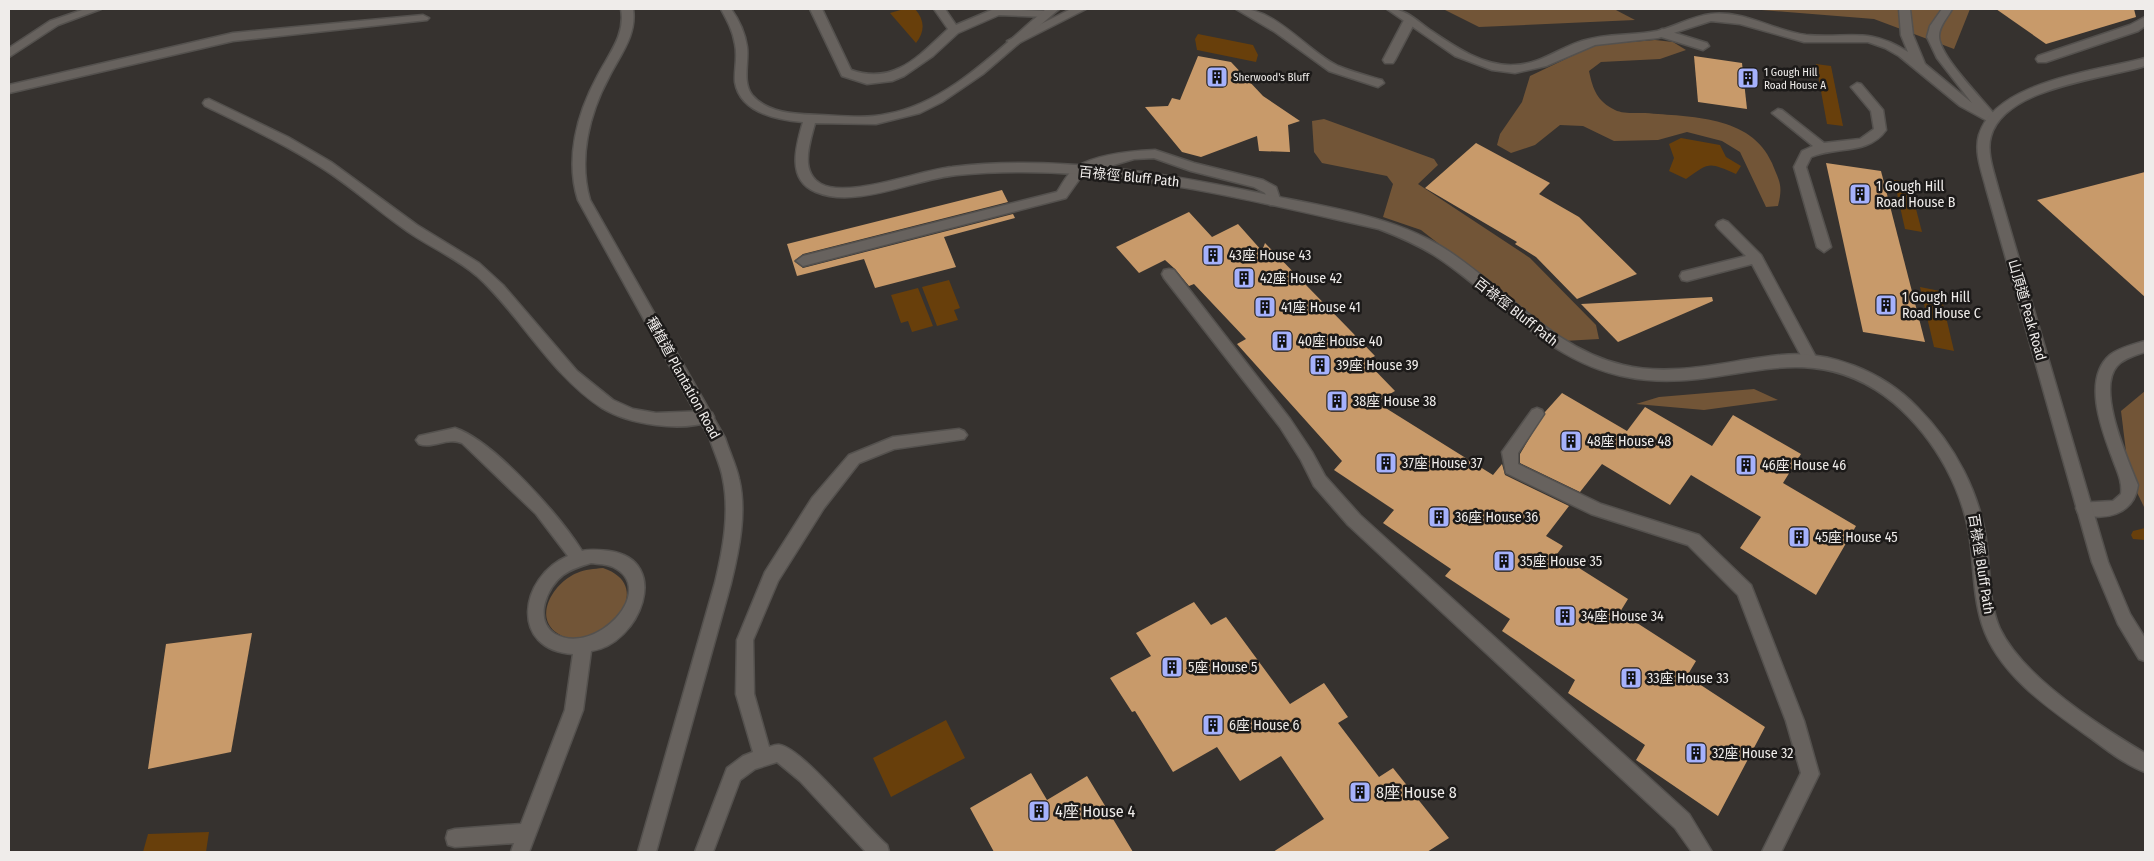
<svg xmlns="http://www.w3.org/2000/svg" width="2154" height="861" font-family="'Fira Sans Condensed','Noto Sans TC',sans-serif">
  <rect width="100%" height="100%" fill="#36322f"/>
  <g fill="#725537">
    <polygon points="1443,9 1614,9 1635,20 1479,27"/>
    <polygon points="1749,9 1970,9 1954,49 1874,19"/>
    <path d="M 1655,40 L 1673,42 L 1686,50 L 1660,59 L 1601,62 L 1589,71 C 1593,90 1597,101 1615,110 C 1623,114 1636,113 1645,113 C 1690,117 1751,115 1772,163 C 1780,183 1783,185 1778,206 L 1766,207 L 1740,152 L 1722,141 L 1687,132 L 1658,140 L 1614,141 L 1583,126 L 1560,125 L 1535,145 L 1511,153 L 1497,145 L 1500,134 L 1522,102 L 1530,76 L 1595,45 Z"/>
    <polygon points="1324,119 1434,159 1438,165 1418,184 1530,258 1596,325 1599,339 1564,341 1421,230 1383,217 1393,184 1387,176 1322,163 1314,152 1312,121"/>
    <polygon points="1754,389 1778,400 1704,410 1636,404 1659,397"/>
    <polygon points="2145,391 2145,509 2129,476 2121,411"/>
    <path d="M 603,568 C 663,588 596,660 557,633 C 532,615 556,581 577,573 C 585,569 594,569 603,568 Z"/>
  </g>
  <g fill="#683f0b">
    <path d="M 904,9 L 915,9 C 925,20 925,32 916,43 L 890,13 Z"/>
    <polygon points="1198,34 1253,45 1258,55 1256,62 1197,50 1195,39"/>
    <polygon points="1816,64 1831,66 1843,126 1827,124"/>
    <path d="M 1681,138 L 1720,145 L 1726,157 L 1741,166 L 1736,174 C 1708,162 1710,162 1686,179 L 1669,171 L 1674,158 L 1669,144 Z"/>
    <polygon points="1894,180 1909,182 1922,232 1905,229"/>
    <polygon points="949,280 960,308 954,310 958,320 937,326 922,287"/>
    <polygon points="1920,287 1940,291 1954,351 1934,347"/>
    <polygon points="918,288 933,326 912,332 908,321 901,323 891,295"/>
    <polygon points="946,720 965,758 891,797 873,758"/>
    <polygon points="209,832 206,852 143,852 148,834"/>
  </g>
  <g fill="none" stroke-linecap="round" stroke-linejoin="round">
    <polygon fill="#683f0b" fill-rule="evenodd" points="2145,528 2145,540 2133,539 2131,535 2133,531"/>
  </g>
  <g fill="#c89a6a">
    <polygon points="1996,9 2134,9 2136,17 2046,44"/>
    <polygon points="1198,56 1231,62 1263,96 1300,121 1288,125 1290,152 1259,151 1257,136 1201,157 1182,152 1145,107 1168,106 1172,98 1180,100"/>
    <polygon points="1694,56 1742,63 1747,109 1698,102"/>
    <polygon points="1476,143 1550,183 1539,194 1579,217 1637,274 1577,299 1536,257 1515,244 1517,242 1425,188"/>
    <polygon points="1826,163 1881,171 1925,342 1863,332"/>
    <polygon points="2145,172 2145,297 2037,200"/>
    <polygon points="1002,190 1008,202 803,254 794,261 803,268 1013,214 1015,218 944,237 956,267 875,288 864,259 797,276 787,244"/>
    <polygon points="1189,212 1212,237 1238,224 1262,251 1265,243 1348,328 1375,356 1366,361 1395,391 1376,402 1493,475 1502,464 1505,475 1569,506 1546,536 1563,546 1557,554 1628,599 1620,612 1696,661 1687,676 1765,727 1718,816 1636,760 1645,745 1568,693 1575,680 1502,631 1510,619 1445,576 1451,569 1383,523 1394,510 1334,470 1342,461 1237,344 1246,339 1194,284 1189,286 1175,269 1165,260 1139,273 1116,247"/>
    <polygon points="1712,297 1713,301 1618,342 1581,304"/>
    <polygon points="1562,393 1627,431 1645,407 1712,446 1733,415 1801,454 1783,483 1856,526 1816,595 1740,548 1761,517 1691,475 1670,505 1602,464 1580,492 1520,463 1520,454 1545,412"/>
    <polygon points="1194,602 1211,625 1226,617 1290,704 1324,683 1348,717 1338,723 1379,777 1393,768 1449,838 1427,852 1273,852 1324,819 1281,756 1240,781 1217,747 1173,772 1135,711 1132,712 1110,678 1151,656 1136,633"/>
    <polygon points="252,633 231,752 148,769 166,644"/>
    <polygon points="1031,773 1047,800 1087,776 1133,852 994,852 970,808"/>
  </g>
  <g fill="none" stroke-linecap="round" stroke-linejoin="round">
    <g stroke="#54514e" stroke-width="3">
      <g id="lane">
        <polygon points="85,9 101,9 58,25 9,57 9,48 50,21"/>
        <path d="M 810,9 L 822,9 L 851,70 C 894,85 918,57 948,29 L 934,9 L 945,9 L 956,25 L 994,9 L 1046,11 L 1052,14 L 1046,17 L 999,15 L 958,33 L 933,56 L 904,76 L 892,81 L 867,84 L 842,76 Z"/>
        <polygon points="1071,9 1086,9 1017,44 1013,45 1007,41"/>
        <path d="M 1236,9 C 1275,6 1306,51 1338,66 C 1352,72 1368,76 1382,80 L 1384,83 L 1378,87 L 1329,71 L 1275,32 Z"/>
        <polygon points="423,15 429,18 427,20 233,41 9,93 9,85 233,33"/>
        <polygon points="1410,17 1416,20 1395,60 1393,63 1385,63 1383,60 1404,20"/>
        <polygon points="2145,17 2145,26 2138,31 2046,62 2038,62 2036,59 2038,56 2130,25"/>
        <polygon points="1662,29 1707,43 1709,46 1703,50 1658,36 1656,33"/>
        <path d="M 1857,83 L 1861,84 L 1883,110 L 1886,130 C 1869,155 1836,146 1811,157 L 1806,167 L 1831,247 L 1824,252 L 1817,247 L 1794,167 L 1802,151 L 1813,146 L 1772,113 L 1778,109 L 1782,110 L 1824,143 L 1860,139 L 1874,129 L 1871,111 L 1851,87 Z"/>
        <path d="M 209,99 L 288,137 L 331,162 L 417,225 L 479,263 L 503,285 L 577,371 L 613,400 L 633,409 L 656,413 L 707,411 L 712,413 L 714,417 L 712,421 C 681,432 630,425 602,408 C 550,374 522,317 477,276 C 456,258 430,247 407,231 C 378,211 352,187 322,168 C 285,144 244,125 205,106 L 203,103 L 205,100 Z"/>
        <path d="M 1155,150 L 1194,163 L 1263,180 L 1276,187 L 1281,202 L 1280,205 L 1270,205 L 1265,193 L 1254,187 L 1191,171 L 1154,158 L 1134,159 L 1083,174 L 1066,198 L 803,266 L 796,261 L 803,256 L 1057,192 C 1062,185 1068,172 1076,167 C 1098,154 1130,151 1155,150 Z"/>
        <polygon points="1723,220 1728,222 1761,255 1818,361 1816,365 1806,365 1752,264 1687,281 1682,280 1680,276 1682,272 1746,256 1718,228 1716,225 1718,222"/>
        <polygon points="1169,269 1174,270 1290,419 1312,452 1325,476 1360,515 1689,814 1712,852 1692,852 1675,828 1348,525 1314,486 1301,460 1280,427 1164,278 1162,274 1164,270"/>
        <path d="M 2145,341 L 2145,352 C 2136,355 2124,358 2117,366 C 2096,390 2128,459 2138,485 C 2134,515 2104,522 2078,513 L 2076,508 L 2078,503 L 2113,501 L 2121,494 C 2123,481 2116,469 2112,457 C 2102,430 2082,379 2110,355 C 2119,348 2134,344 2145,341 Z"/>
        <polygon points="1537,408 1542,410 1544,414 1518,453 1518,464 1601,504 1699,535 1751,585 1804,721 1819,774 1781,852 1762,852 1801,773 1786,721 1738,595 1688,545 1591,514 1506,473 1502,452 1532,410"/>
        <path d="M 455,428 C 494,441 560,516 582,551 C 591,549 599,550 609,551 C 673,560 640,644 591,651 L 583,710 L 529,852 L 511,852 L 514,843 L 455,847 L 448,845 L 446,838 L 448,831 L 455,829 L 521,824 L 565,710 L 573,654 C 509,650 519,577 568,556 L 536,514 L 462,443 C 447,437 433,449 419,444 L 416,440 L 419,436 ZM 591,563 C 598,564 607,564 613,567 C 659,589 596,657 555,634 C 533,620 547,587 563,575 C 571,569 581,566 591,563 Z"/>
        <path d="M 959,429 L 964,431 L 967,435 L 964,439 L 894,449 L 859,463 L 824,508 L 778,581 L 753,640 L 754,694 L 769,747 C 772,746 777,744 780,745 C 803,749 865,826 887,845 L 889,852 L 866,852 L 800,781 L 777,762 L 755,769 L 740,780 L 713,852 L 695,852 L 727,768 L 743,756 L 753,752 L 736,694 L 737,640 L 765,572 L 812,498 L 849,455 L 893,437 Z"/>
      </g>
    </g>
    <g stroke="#54514e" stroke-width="3">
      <g id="street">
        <path d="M 621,9 L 633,9 C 637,35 620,55 609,77 C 589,114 578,159 590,200 L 725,438 C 729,451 736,465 739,479 C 747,512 739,550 731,583 L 656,852 L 638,852 L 715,583 C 723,550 730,513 723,479 C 721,466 714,452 710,439 L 578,200 C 565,159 577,114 597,77 C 608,55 626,35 621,9 Z"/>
        <path d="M 721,9 L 731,9 C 739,20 745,33 747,47 C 749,62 742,82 752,95 C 768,114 797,114 819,115 C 842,116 865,119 887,114 C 949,103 1000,47 1046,9 L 1059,9 L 983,74 L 942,102 L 920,113 L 876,124 L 815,123 C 810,142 799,172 821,184 C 848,199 920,170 952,167 C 1055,155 1159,172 1259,193 C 1323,207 1395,215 1450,252 C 1508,291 1553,348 1623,365 C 1676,378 1729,360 1781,355 C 1830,350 1883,372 1917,407 C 1955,445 1981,494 1987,547 C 1990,574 1989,604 2000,629 C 2023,677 2101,727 2145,753 L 2145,772 C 2126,765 2108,751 2092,739 C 2051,710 1998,675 1982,624 C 1974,599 1974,573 1971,547 C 1965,492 1936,439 1894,403 C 1803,328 1725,397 1627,377 C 1549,362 1502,301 1440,259 C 1421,246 1400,237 1379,229 C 1240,198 1100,161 957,175 C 915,179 856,209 816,192 C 786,180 796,146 803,122 C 778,120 740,113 735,82 C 734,70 738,57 735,44 C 733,31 727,20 721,9 Z"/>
        <path d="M 1387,9 C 1405,8 1416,20 1430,30 C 1455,47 1484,67 1515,65 C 1541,64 1559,48 1582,41 C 1607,33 1632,36 1657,31 C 1675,27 1692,16 1711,14 C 1744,10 1774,31 1806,35 C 1848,39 1868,26 1908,52 L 1901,35 L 1899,9 L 1910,9 L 1913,35 L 1925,64 L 1972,103 L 1937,58 L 1927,37 L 1930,26 L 1942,9 L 1952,9 C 1948,17 1939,26 1939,36 C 1939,57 1986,102 1999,120 L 1993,124 L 1960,106 L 1899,56 L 1885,48 L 1868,42 L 1804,42 L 1740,24 L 1711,21 L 1658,38 L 1595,45 L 1546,66 L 1515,73 L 1492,70 L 1455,56 Z"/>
      </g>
    </g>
    <g stroke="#54514e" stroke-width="3">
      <path id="secondary" d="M 2145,58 L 2145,66 C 2104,79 2005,87 1991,136 C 1986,152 1994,172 1998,188 L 2108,562 L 2130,614 L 2145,638 L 2145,661 L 2139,659 L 2118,624 L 2092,562 L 1986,188 C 1982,172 1974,152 1979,135 C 1995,81 2098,71 2145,58 Z"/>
    </g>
    <use href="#lane" fill="#67625e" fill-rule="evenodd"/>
    <use href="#street" fill="#67625e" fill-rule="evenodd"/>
    <use href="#secondary" fill="#67625e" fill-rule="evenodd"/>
  </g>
  <defs>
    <g id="building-square" transform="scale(1.125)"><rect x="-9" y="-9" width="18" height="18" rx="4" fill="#a5b1fc" stroke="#1c1a19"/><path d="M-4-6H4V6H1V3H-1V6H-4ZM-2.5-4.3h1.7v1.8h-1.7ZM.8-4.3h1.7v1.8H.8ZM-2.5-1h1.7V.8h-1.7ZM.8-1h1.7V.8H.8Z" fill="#111"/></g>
  </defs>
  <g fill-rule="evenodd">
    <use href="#building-square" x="1217" y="77"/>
    <use href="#building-square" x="1748" y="78"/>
    <use href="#building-square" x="1860" y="194"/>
    <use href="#building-square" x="1213" y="255"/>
    <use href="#building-square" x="1244" y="278"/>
    <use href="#building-square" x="1886" y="305"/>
    <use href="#building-square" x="1265" y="307"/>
    <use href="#building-square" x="1282" y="341"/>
    <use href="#building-square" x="1320" y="365"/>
    <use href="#building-square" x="1337" y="401"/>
    <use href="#building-square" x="1571" y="441"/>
    <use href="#building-square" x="1386" y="463"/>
    <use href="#building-square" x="1746" y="465"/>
    <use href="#building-square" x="1439" y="517"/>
    <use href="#building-square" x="1799" y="537"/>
    <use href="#building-square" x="1504" y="561"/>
    <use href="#building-square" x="1565" y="616"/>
    <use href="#building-square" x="1172" y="667"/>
    <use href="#building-square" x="1631" y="678"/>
    <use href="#building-square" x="1213" y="725"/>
    <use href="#building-square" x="1696" y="753"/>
    <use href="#building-square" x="1360" y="792"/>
    <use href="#building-square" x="1039" y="811"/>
  </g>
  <g text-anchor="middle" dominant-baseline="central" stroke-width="5" stroke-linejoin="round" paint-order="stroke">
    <g font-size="11" fill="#efecea" stroke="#1c1a19" text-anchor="start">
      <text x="1764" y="72">1 Gough Hill<tspan x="1764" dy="13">Road House A</tspan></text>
      <text x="1233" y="77">Sherwood's Bluff</text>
    </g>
    <g font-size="14" fill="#efecea" stroke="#1c1a19">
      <text transform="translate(1129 177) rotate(6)">百祿徑 Bluff Path</text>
      <text transform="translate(2027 310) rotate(74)">山頂道 Peak Road</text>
      <text transform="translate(1516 312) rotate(38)">百祿徑 Bluff Path</text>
      <text transform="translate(683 378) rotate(61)">種植道 Plantation Road</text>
      <text transform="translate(1981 564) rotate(81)">百祿徑 Bluff Path</text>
    </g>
    <g font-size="14" fill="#efecea" stroke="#1c1a19" text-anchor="start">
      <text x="1876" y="186">1 Gough Hill<tspan x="1876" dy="16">Road House B</tspan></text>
      <text x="1229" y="255">43座 House 43</text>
      <text x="1260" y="278">42座 House 42</text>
      <text x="1902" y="297">1 Gough Hill<tspan x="1902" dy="16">Road House C</tspan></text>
      <text x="1281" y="307">41座 House 41</text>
      <text x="1298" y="341">40座 House 40</text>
      <text x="1336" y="365">39座 House 39</text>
      <text x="1353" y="401">38座 House 38</text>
      <text x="1587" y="441">48座 House 48</text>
      <text x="1402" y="463">37座 House 37</text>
      <text x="1762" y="465">46座 House 46</text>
      <text x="1455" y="517">36座 House 36</text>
      <text x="1815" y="537">45座 House 45</text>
      <text x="1520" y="561">35座 House 35</text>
      <text x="1581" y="616">34座 House 34</text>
      <text x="1188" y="667">5座 House 5</text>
      <text x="1647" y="678">33座 House 33</text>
      <text x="1229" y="725">6座 House 6</text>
      <text x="1712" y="753">32座 House 32</text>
    </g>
    <g font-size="16" fill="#efecea" stroke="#1c1a19" text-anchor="start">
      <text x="1376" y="792">8座 House 8</text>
      <text x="1055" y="811">4座 House 4</text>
    </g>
  </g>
  <rect width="2154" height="861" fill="none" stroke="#efecea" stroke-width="20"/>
</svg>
